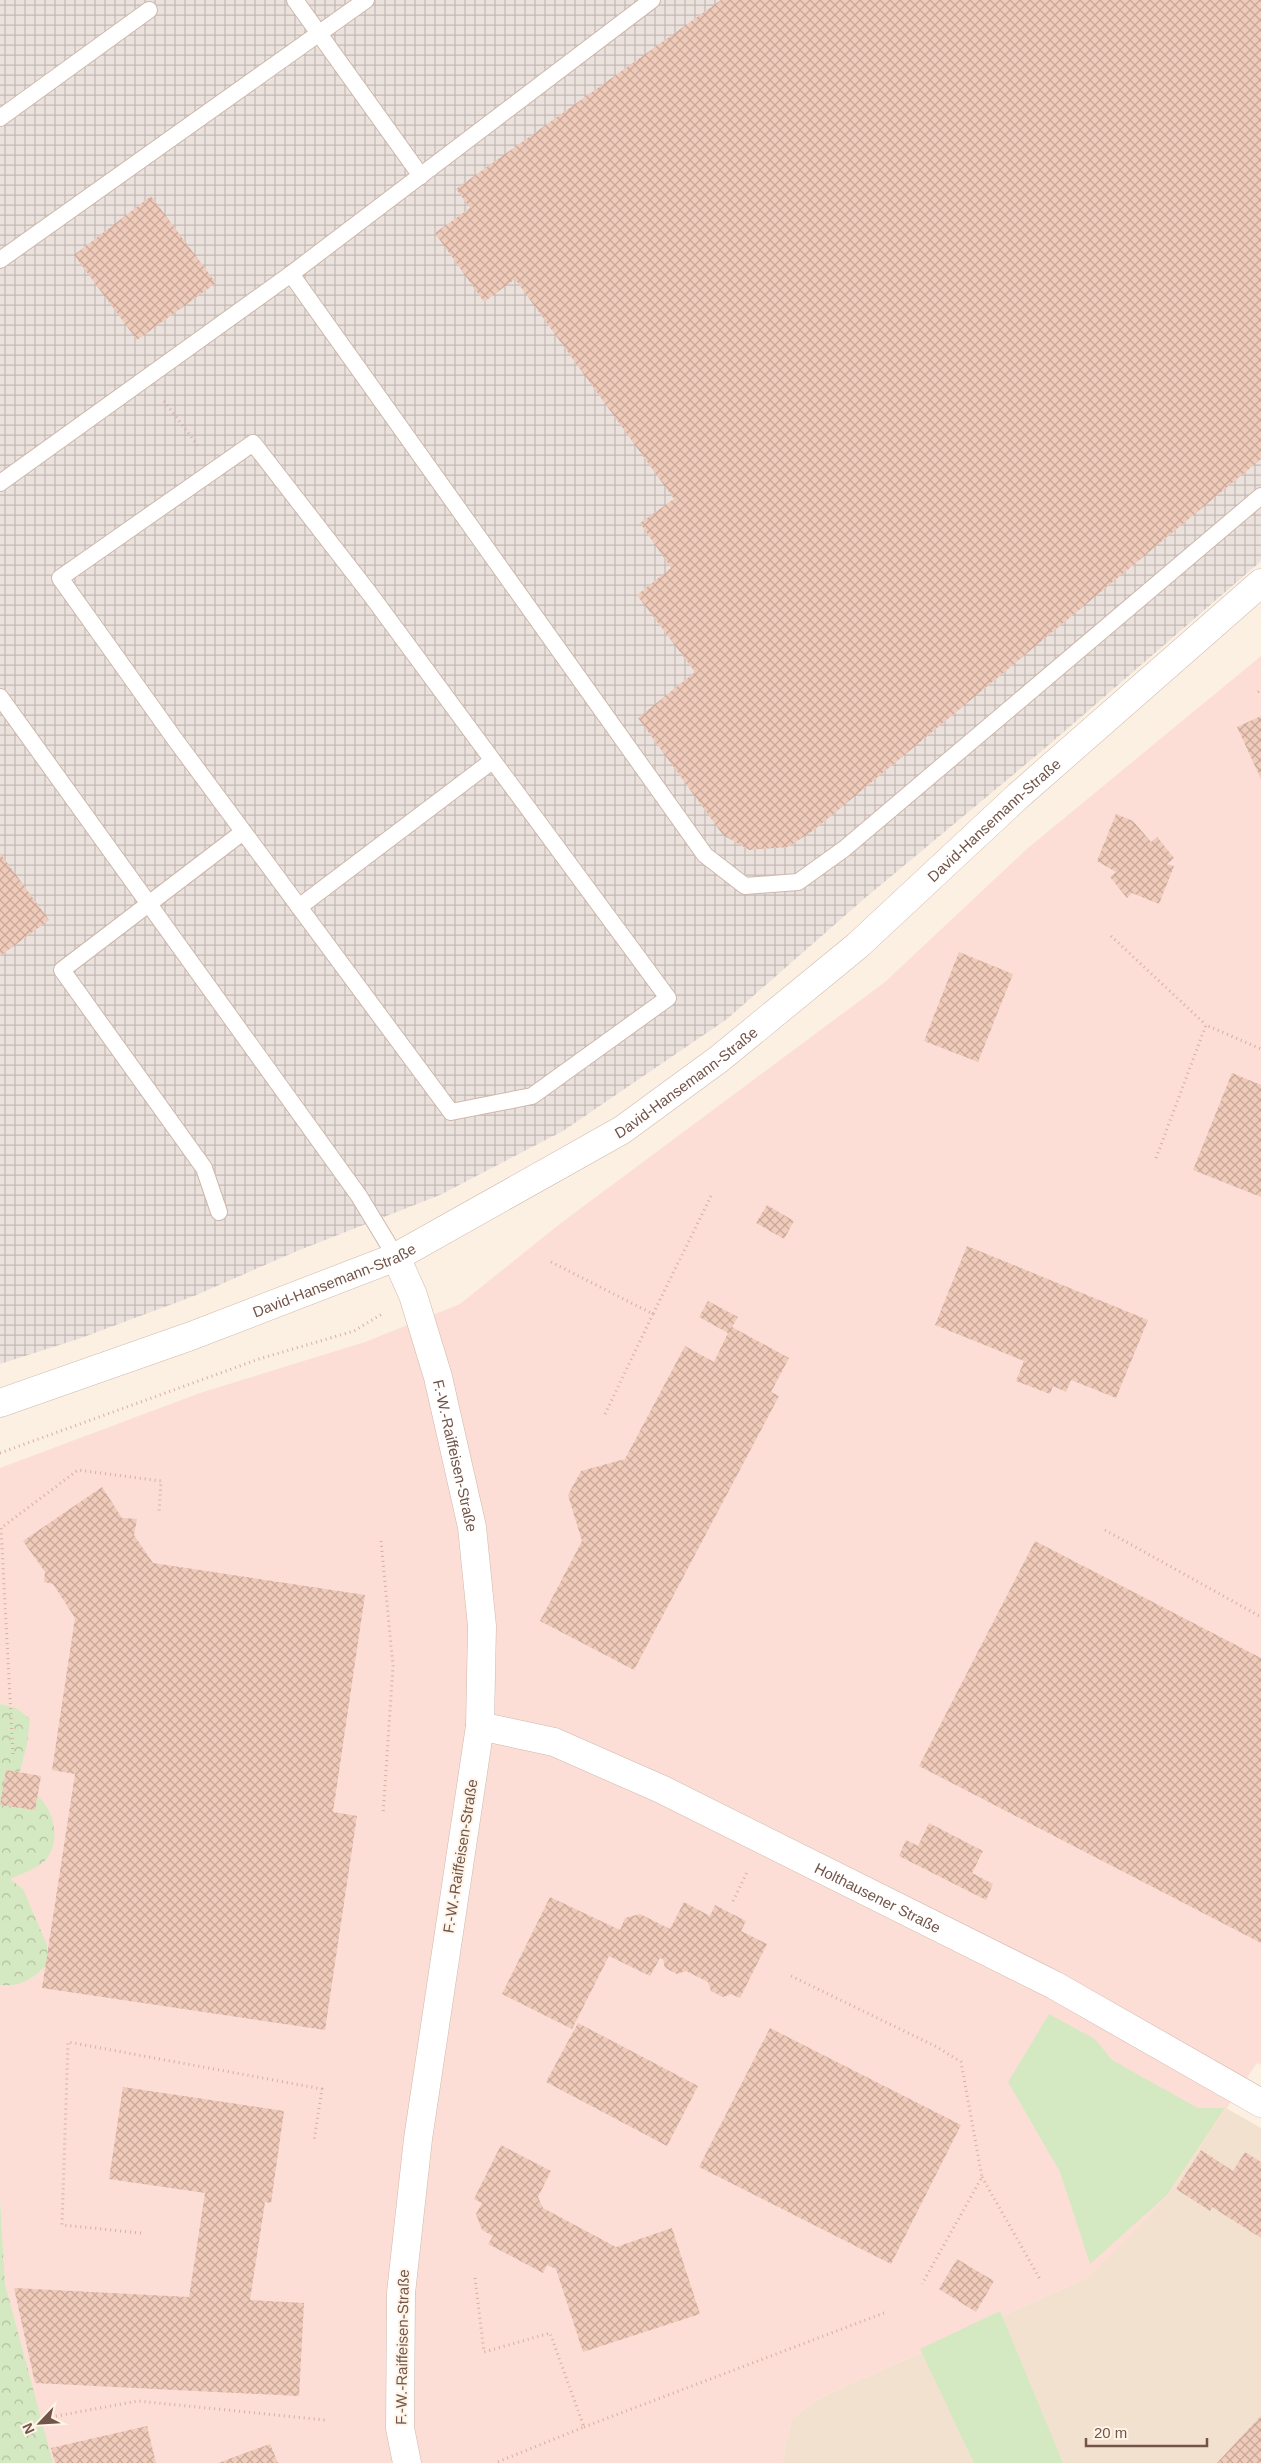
<svg xmlns="http://www.w3.org/2000/svg" width="1261" height="2463" font-family="Helvetica,sans-serif">
  <defs>
    <pattern id="industrial-grid" width="8" height="8" patternUnits="userSpaceOnUse" patternTransform="scale(1.25)"><rect width="8" height="8" fill="#ebe2dd"/><path d="M0 4h8M4 0v8" fill="none" stroke="#c3bab5"/></pattern>
    <pattern id="forest-crowns" width="20" height="18" patternUnits="userSpaceOnUse" patternTransform="scale(1.25)"><rect width="20" height="18" fill="#d4e9c1"/><path d="M2 6a3 3 0 1 1 6 0M12 15a3 3 0 1 1 6 0" fill="none" stroke="#b0bf9f"/></pattern>
    <pattern id="building-cross-hatch" width="8" height="8" patternUnits="userSpaceOnUse" patternTransform="scale(1.25)"><rect width="8" height="8" fill="#f0cbba"/><path d="M0 0l8 8M0 8l8-8" fill="none" stroke="#c7a799"/></pattern>
  </defs>
  <rect width="100%" height="100%" fill="#fcf0e2"/>
  <polygon fill="#f3e1d0" points="1226,2108 1261,2128 1261,2463 782,2463 792,2418 824,2396 1089,2277"/>
  <polygon fill="#fcded6" points="1261,656 1261,2065 1257,2063 1168,2196 1089,2277 824,2396 792,2418 782,2463 51,2463 5,2284 0,2202 0,1468 200,1393 365,1342 460,1304 561,1223 885,982 1028,848"/>
  <polygon fill="url(#industrial-grid)" points="0,0 1261,0 1261,561 1044,749 865,898 727,1019 563,1131 440,1195 297,1251 194,1296 81,1338 0,1364"/>
  <g fill="#d4e9c1">
    <polygon points="1049,2014 1095,2039 1112,2060 1198,2108 1225,2108 1167,2195 1090,2264 1060,2172 1008,2082"/>
    <polygon points="1000,2311 1063,2463 974,2463 920,2349"/>
  </g>
  <g fill="url(#forest-crowns)">
    <path d="M 0,1704 L 16,1708 L 30,1719 L 27,1744 L 17,1783 C 24,1788 34,1792 40,1798 C 56,1814 62,1848 41,1864 C 33,1870 20,1874 10,1879 L 23,1889 L 47,1945 L 47,1965 C 32,1979 21,1987 0,1985 Z"/>
    <polygon points="0,2199 5,2284 53,2463 0,2463"/>
  </g>
  <g fill="url(#building-cross-hatch)">
    <polygon points="721,0 1261,0 1261,459 814,830 788,847 749,850 723,835 638,718 695,672 637,595 671,568 640,523 674,499 515,279 484,302 435,233 470,208 456,189"/>
    <polygon points="151,196 216,283 137,340 74,255"/>
    <polygon points="1261,716 1261,779 1237,727"/>
    <polygon points="1116,814 1133,821 1151,842 1157,837 1174,858 1167,864 1174,866 1159,904 1132,893 1127,898 1110,877 1116,872 1097,861"/>
    <polygon points="0,853 49,920 0,956"/>
    <polygon points="959,952 1013,974 978,1062 924,1041"/>
    <polygon points="1232,1073 1261,1085 1261,1197 1193,1170"/>
    <polygon points="767,1205 794,1221 784,1239 756,1223"/>
    <polygon points="967,1246 1148,1320 1116,1398 1071,1380 1066,1392 1053,1386 1050,1394 1016,1381 1024,1361 935,1325"/>
    <polygon points="708,1301 738,1317 732,1327 789,1358 771,1392 779,1396 634,1670 540,1621 582,1541 568,1495 581,1471 625,1459 685,1346 714,1362 728,1333 699,1317"/>
    <polygon points="102,1487 122,1518 137,1519 134,1535 153,1563 365,1595 333,1812 357,1816 325,2030 42,1988 75,1774 52,1770 75,1618 53,1584 44,1582 45,1572 23,1541"/>
    <polygon points="1035,1541 1261,1658 1261,1943 919,1766"/>
    <polygon points="6,1770 41,1776 35,1810 0,1805"/>
    <polygon points="929,1823 983,1851 972,1873 993,1884 986,1900 899,1856 906,1840 918,1846"/>
    <polygon points="550,1897 620,1930 625,1918 640,1914 670,1929 684,1902 710,1916 715,1905 746,1921 741,1931 767,1944 740,1998 731,1994 723,1997 711,1991 708,1982 686,1971 677,1974 665,1968 663,1959 660,1958 650,1976 609,1956 572,2029 502,1994"/>
    <polygon points="578,2023 698,2086 667,2146 546,2082"/>
    <polygon points="770,2028 961,2125 891,2264 699,2167"/>
    <polygon points="123,2087 284,2111 271,2203 265,2202 250,2300 304,2303 299,2396 35,2383 14,2288 189,2297 205,2193 109,2179"/>
    <polygon points="501,2145 551,2171 538,2197 543,2208 616,2247 672,2228 700,2314 583,2352 556,2269 547,2265 543,2273 488,2244 493,2236 482,2230 476,2214 482,2203 474,2199"/>
    <polygon points="1201,2150 1233,2171 1245,2152 1261,2162 1261,2238 1212,2207 1210,2211 1176,2189"/>
    <polygon points="957,2259 994,2281 976,2312 939,2289"/>
    <polygon points="1261,2416 1261,2463 1217,2463 1256,2421"/>
    <polygon points="147,2426 156,2463 55,2463 51,2448"/>
    <polygon points="270,2444 278,2463 218,2463"/>
  </g>
  <g fill="none" stroke-linecap="round" stroke-linejoin="round">
    <g stroke="#cfb8ac" stroke-width="18">
      <g id="service">
        <polyline points="295,0 421,176"/>
        <polyline points="0,118 149,10"/>
        <polyline points="0,260 366,0"/>
        <polyline points="291,274 705,855 745,886 798,882 844,849 1261,496"/>
        <polygon points="253,443 370,594 668,998 532,1096 451,1112 174,738 60,578"/>
        <polyline points="0,483 291,274 652,0"/>
        <polyline points="0,697 359,1196 396,1257"/>
        <polyline points="299,907 492,761"/>
        <polyline points="219,1212 204,1168 62,970 243,832"/>
      </g>
    </g>
    <g stroke="#cfb8ac" stroke-width="29">
      <g id="minor">
        <path id="s1" d="M 396,1257 L 413,1295 L 438,1377 L 472,1527 L 482,1626 L 480,1726 L 418,2139 L 401,2293 L 400,2428 L 407,2463"/>
        <path id="s2" d="M 480,1726 L 554,1742 L 661,1789 L 1054,1985 L 1261,2103"/>
      </g>
    </g>
    <g stroke="#cfb8ac" stroke-width="29">
      <g id="tertiary">
        <path id="s3" d="M 0,1403 L 191,1336 L 396,1257 L 622,1130 L 719,1059 L 857,946 L 1018,796 L 1261,583"/>
      </g>
    </g>
    <g stroke="#d5af9e" stroke-width="3" stroke-dasharray="1 4" stroke-linecap="butt">
      <polyline points="164,401 198,446"/>
      <polyline points="1258,692 1261,690"/>
      <polyline points="1111,936 1206,1025"/>
      <polyline points="1156,1158 1206,1025 1261,1049"/>
      <polyline points="551,1262 653,1314 711,1196"/>
      <polyline points="605,1414 653,1314"/>
      <polyline points="0,1453 259,1359 354,1331 382,1314"/>
      <polyline points="1105,1530 1261,1617"/>
      <polyline points="381,1541 393,1666 383,1815"/>
      <polyline points="13,1754 1,1528 78,1470 161,1481 159,1513"/>
      <polyline points="733,1901 747,1872"/>
      <polyline points="791,1976 937,2047 961,2062 982,2177 922,2284"/>
      <polyline points="982,2177 1041,2281"/>
      <polyline points="141,2233 62,2225 68,2042 322,2089 314,2141"/>
      <polyline points="475,2278 484,2352 550,2333 584,2427 495,2463"/>
      <polyline points="51,2417 138,2401 325,2420"/>
      <polyline points="584,2427 884,2313"/>
    </g>
    <use href="#service" stroke="#fff" stroke-width="16"/>
    <use href="#minor" stroke="#fff" stroke-width="28"/>
    <use href="#tertiary" stroke="#fff" stroke-width="28"/>
  </g>
  <g text-anchor="middle" dominant-baseline="central" stroke-width="4" stroke-linejoin="round" paint-order="stroke">
    <g font-size="15" fill="#725449" stroke="#fff4e8">
      <text stroke="none"><textPath href="#s3" startOffset="1166">David-Hansemann-Straße</textPath></text>
      <text stroke="none"><textPath href="#s3" startOffset="761">David-Hansemann-Straße</textPath></text>
      <text stroke="none"><textPath href="#s3" startOffset="356">David-Hansemann-Straße</textPath></text>
      <text stroke="none"><textPath href="#s1" startOffset="208">F.-W.-Raiffeisen-Straße</textPath></text>
      <text transform="translate(460 1856) rotate(-81)">F.-W.-Raiffeisen-Straße</text>
      <text stroke="none"><textPath href="#s2" startOffset="435">Holthausener Straße</textPath></text>
      <text transform="translate(402 2347) rotate(-89)">F.-W.-Raiffeisen-Straße</text>
    </g>
  </g>
  <g transform="translate(40 2423) rotate(245)" stroke="#fff4e8" stroke-width="4" paint-order="stroke">
  <path d="M0-4L9 19L0 12L-9 19Z" fill="#725449"/>
  <text y="-8" font-size="14" font-weight="bold" text-anchor="middle" fill="#725449">N</text>
  </g>
  <path d="M1086 2438v8h121v-8" fill="none" stroke="#725449" stroke-width="2.5"/>
  <text x="1094" y="2438" font-size="15" fill="#725449" stroke="#fff4e8" stroke-width="4" paint-order="stroke">20 m</text>
</svg>
